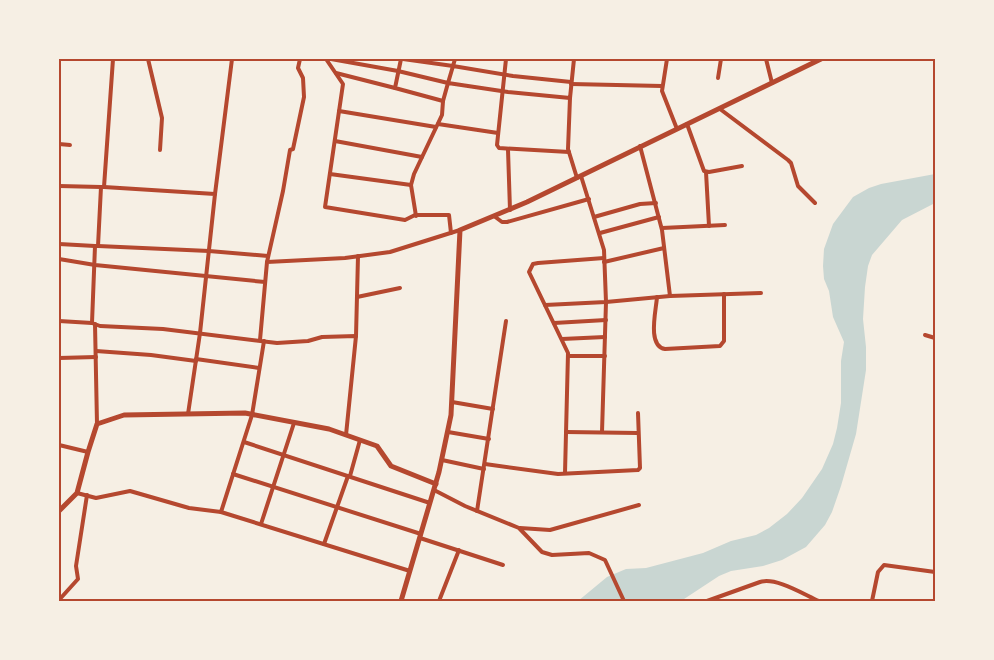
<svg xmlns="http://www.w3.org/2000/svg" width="994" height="660" font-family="'Golos Text',sans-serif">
  <rect width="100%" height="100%" fill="#f6efe4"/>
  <polygon fill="#c9d6d2" points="935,174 935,203 902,220 872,255 868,266 865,287 863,319 866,347 866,370 856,434 841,486 832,512 825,525 806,547 782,560 763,566 731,571 719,576 681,601 578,601 607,577 626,569 646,568 703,553 731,541 756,535 769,528 787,514 802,498 822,469 833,444 837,428 841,403 841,361 844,342 833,317 829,291 824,279 823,266 824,249 833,224 853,197 869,188 881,184"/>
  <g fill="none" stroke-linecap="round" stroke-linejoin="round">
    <g stroke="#b5482f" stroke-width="4">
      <polyline points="148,59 162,118 160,150"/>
      <polyline points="326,59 343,84 325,207 405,220 415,215 449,215 451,233"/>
      <polyline points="331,59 398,71 448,83 453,66 513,76 571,82"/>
      <polyline points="401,59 395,88 443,101 448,83 508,92 570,98 574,59"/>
      <polyline points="403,59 453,66 455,59"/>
      <polyline points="506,59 497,145 499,148 569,152"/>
      <polyline points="667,59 662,91 677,129"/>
      <polyline points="766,59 772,83"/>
      <polyline points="336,73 395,88"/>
      <polyline points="718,78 721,59"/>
      <polyline points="571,84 662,86"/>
      <polyline points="570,98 568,149 577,178"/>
      <polyline points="720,109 788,160 791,163 798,186 815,203"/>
      <polyline points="339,111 436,127"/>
      <polyline points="438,124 498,133"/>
      <polyline points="687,124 704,171 709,172 742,166"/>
      <polyline points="335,141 422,157"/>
      <polyline points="59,144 70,145"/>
      <polyline points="640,146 662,230 670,296"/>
      <polyline points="508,150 510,210"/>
      <polyline points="706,172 709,226"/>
      <polyline points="330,174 411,185"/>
      <polyline points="581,176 604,250 606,302 602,432"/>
      <polyline points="59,186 101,187"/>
      <polyline points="104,187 215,194 200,333 188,414"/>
      <polyline points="215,194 232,59"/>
      <polyline points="416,216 411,185 414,174 442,115 443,101"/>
      <polyline points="494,216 502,222 507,222 589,199"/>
      <polyline points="594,217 640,204 656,203"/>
      <polyline points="662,228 725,225"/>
      <polyline points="600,233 659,217"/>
      <polyline points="59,244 95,246"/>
      <polyline points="98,246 209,251 268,256"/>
      <polyline points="59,259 95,265 265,282"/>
      <polyline points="267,262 283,191 290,150 293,149 304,97 303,78 298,68 300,59"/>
      <polyline points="604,262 664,248"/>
      <polyline points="357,297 400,288"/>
      <path d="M 657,297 C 656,311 647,346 665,349 L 720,346 L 724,341 L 724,294"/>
      <polyline points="545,305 606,302 670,296 761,293"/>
      <polyline points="59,321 92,323 100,326 163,329 277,343 308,341 322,337 356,336 346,435"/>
      <polyline points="92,323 95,246 98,246 101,187 104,187 113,59"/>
      <polyline points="554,323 606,320"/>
      <polyline points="95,324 97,424"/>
      <polyline points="925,335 935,338"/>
      <polyline points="356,336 358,256"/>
      <polyline points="562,339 605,337"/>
      <polyline points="260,340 267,262 345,258 390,252 460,230"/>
      <polyline points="96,351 151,355 196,361"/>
      <polyline points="569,356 605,356"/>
      <polyline points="59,358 96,357"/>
      <polyline points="196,359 259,368"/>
      <polyline points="452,402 493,409"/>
      <polyline points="448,432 489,439"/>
      <polyline points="566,432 638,433"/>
      <polyline points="244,442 430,503"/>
      <polyline points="59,445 88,452"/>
      <polyline points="442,460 484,469"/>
      <polyline points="485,464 558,474 638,470 640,468 638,413"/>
      <polyline points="565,473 568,353 529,272 533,264 538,263 604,258"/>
      <polyline points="233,474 421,534"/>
      <polyline points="434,490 465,506 519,528 542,552 552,555 589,553 605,560 624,601"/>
      <polyline points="77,493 96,498 130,491 189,508 221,512 252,415 264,341"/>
      <polyline points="477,511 506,321"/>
      <polyline points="221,512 410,571"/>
      <polyline points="261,524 294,423"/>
      <polyline points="520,528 550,530 639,505"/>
      <polyline points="420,538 503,565"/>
      <polyline points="324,544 348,476 350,476 360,440"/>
      <polyline points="59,600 78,579 76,566 87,495"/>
      <polyline points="439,601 459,550"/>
      <path d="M 707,601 L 760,582 C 776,577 803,594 819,601"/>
      <polyline points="872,601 878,572 884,565 935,572"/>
    </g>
    <g stroke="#b5482f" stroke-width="5">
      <polyline points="59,511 77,493 88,452 97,424 124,415 245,413 329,429 377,446 391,466 436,484"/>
      <polyline points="401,601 439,472 451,415 460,230 527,202 821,59"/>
    </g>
  </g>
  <rect width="994" height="660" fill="none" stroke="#f6efe4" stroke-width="120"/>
  <rect x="60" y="60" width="874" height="540" fill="none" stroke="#b5482f" stroke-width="2"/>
</svg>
